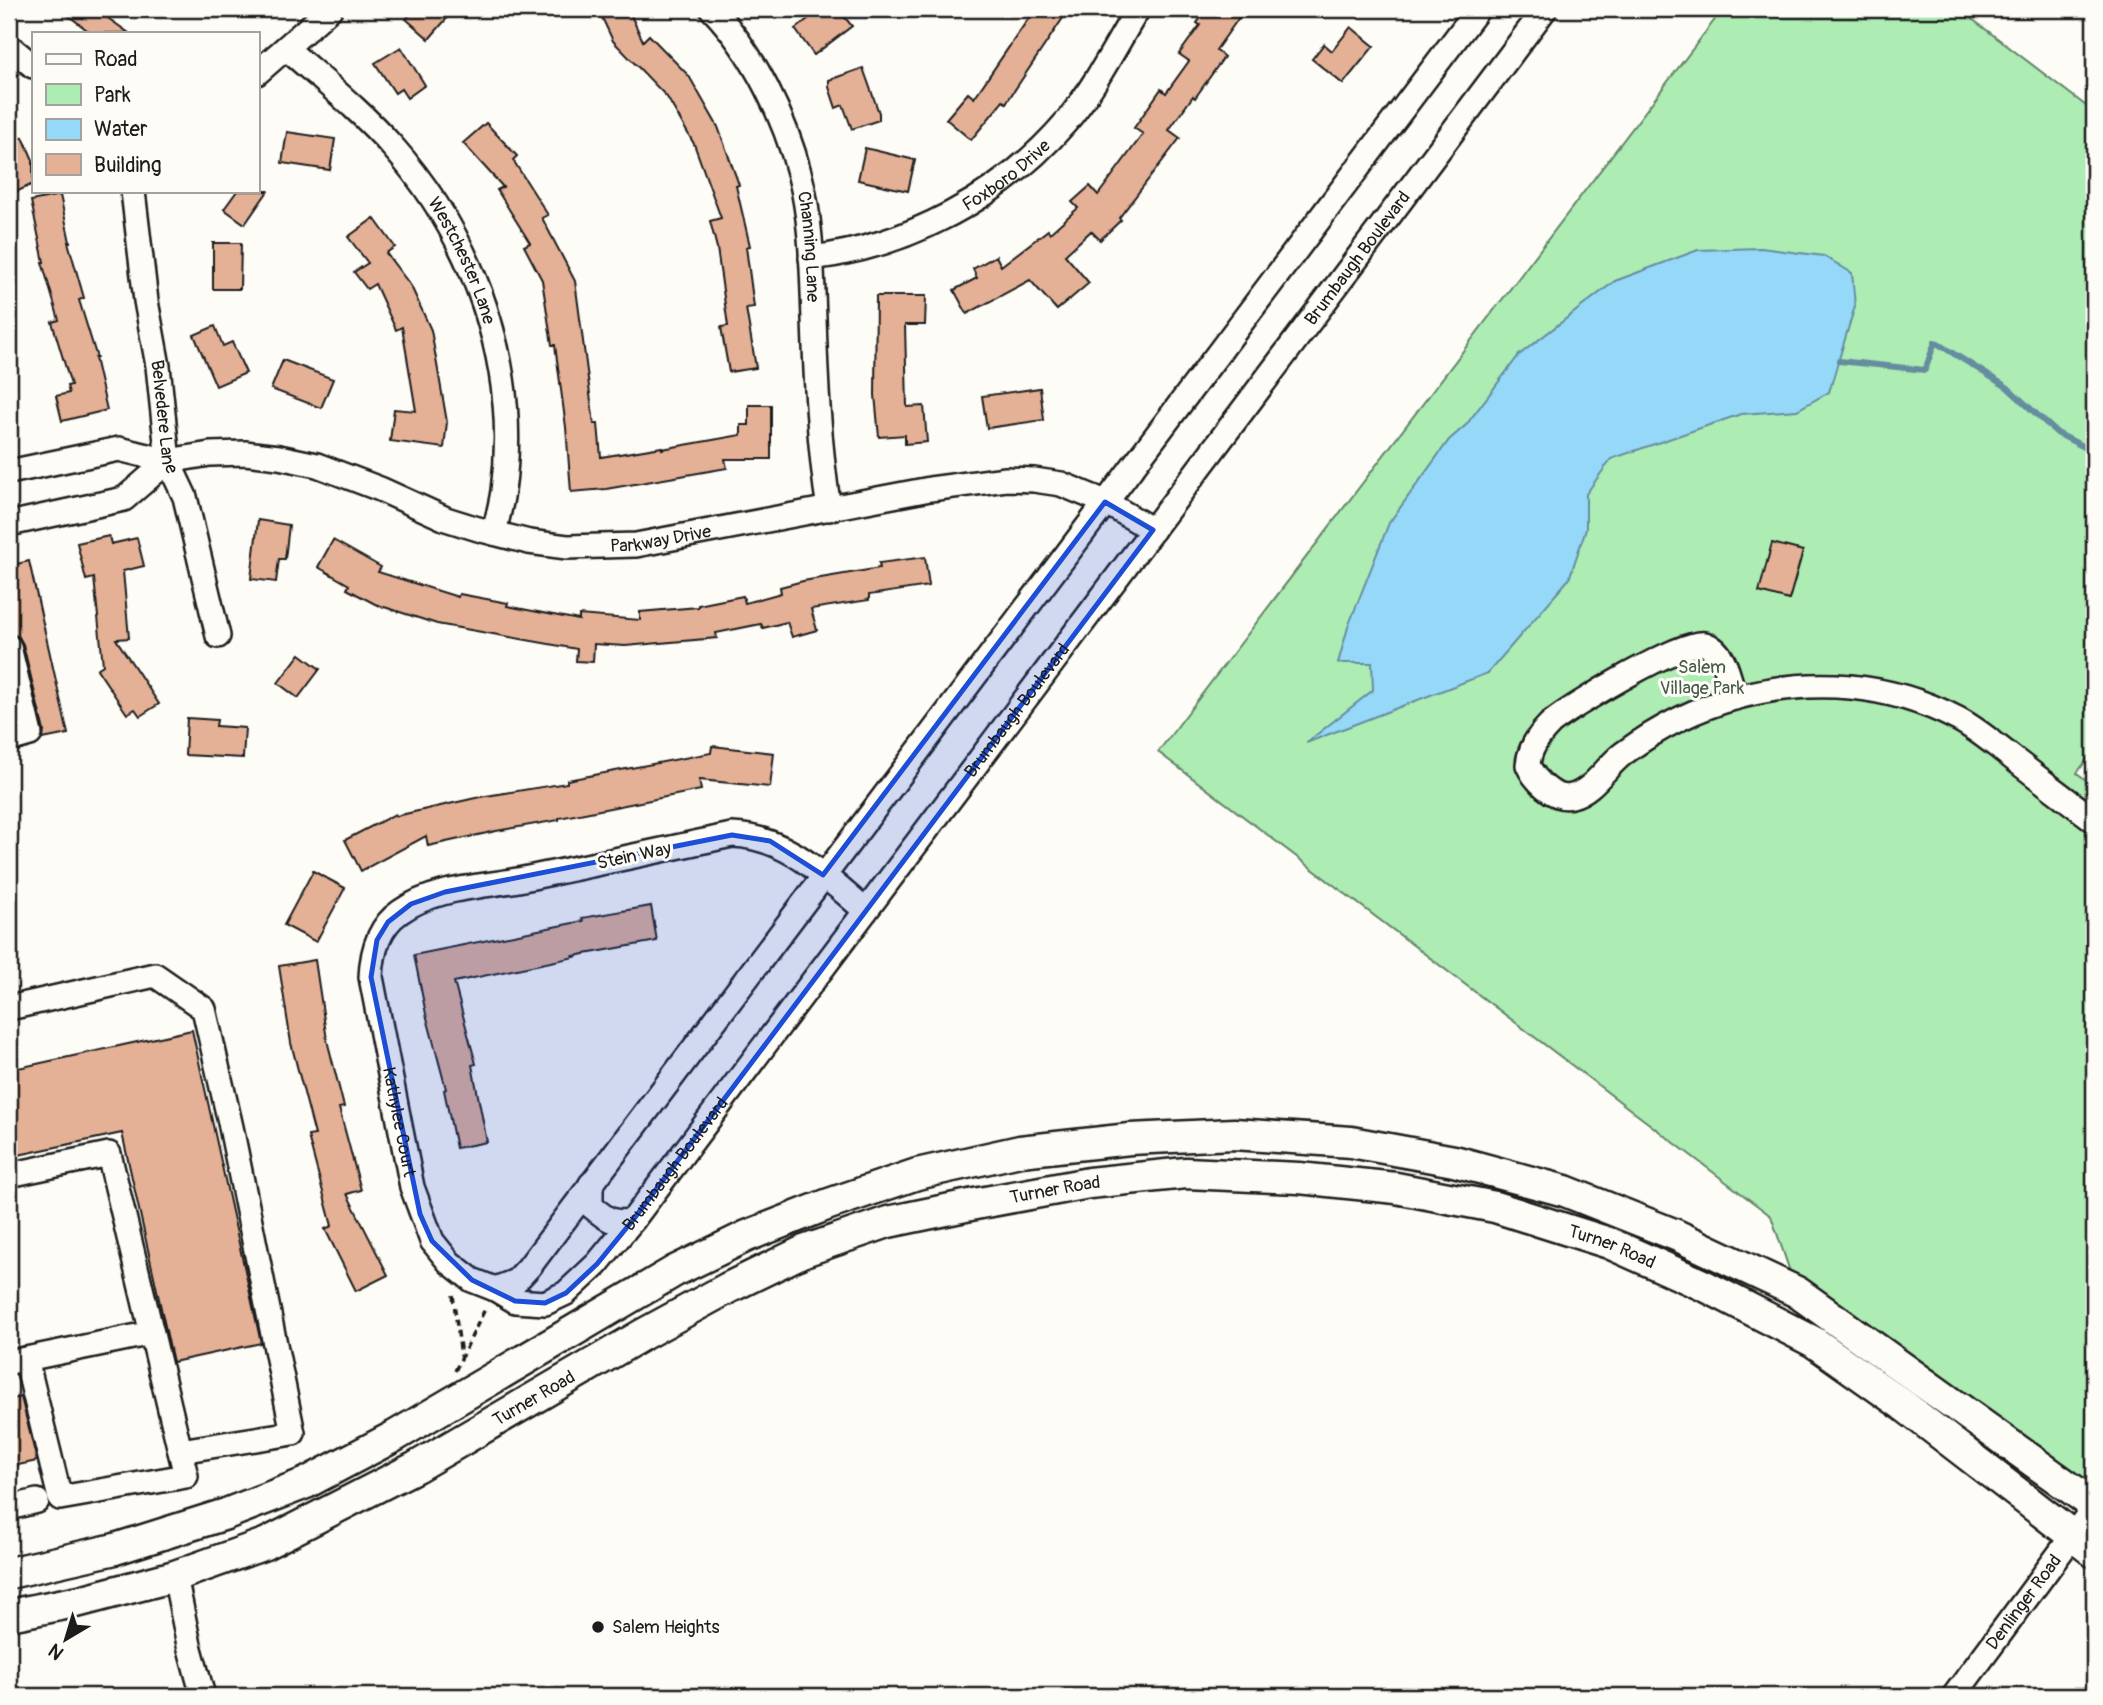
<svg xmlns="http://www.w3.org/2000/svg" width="2103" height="1705" font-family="Pangolin,sans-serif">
  <rect width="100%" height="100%" fill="#fdfcf7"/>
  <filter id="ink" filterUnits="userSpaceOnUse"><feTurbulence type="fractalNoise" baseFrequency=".0143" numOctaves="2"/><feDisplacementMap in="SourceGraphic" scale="14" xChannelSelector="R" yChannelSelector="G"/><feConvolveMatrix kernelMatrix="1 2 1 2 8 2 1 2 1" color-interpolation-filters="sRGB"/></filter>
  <g filter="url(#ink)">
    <polygon fill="#adecb3" stroke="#648468" stroke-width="2" points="1723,9 1959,9 2094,112 2094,750 2077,773 2094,786 2094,1505 1797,1292 1771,1216 1158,752"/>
    <polygon fill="#95d8f7" stroke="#658d9f" stroke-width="2" points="1761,248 1824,256 1852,273 1855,306 1829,392 1797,410 1741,414 1611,459 1586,494 1586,529 1569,579 1488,673 1306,743 1373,690 1372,663 1338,663 1348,627 1389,523 1449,440 1466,425 1519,355 1615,281 1698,250"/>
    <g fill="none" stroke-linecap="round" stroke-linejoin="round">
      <polyline stroke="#658d9f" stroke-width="6" points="1839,361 1925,370 1935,342 2007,387 2057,433 2094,452"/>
    </g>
    <g fill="#e4b196" stroke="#1c1c1c" stroke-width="2">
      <polygon points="60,9 95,9 129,33 91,33"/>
      <polygon points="415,9 455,9 429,39 406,19"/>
      <polygon points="598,9 628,9 643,41 649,35 689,76 718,127 739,185 736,186 750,246 746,247 754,307 746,308 756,368 729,372 721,327 728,326 717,248 710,221 721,218 694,144 667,97 613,41"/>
      <polygon points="821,9 838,9 852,26 814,55 795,29"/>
      <polygon points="1035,9 1056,9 1065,15 1006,103 1003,101 971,140 946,119 968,93 974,98"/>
      <polygon points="1207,9 1245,9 1216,50 1224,57 1195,98 1193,96 1169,130 1180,138 1119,218 1121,220 1100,240 1091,231 1065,255 1089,283 1057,310 1030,280 967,314 954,290 977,278 973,269 996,256 1001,266 1048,230 1050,233 1078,208 1072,202 1090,186 1098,195 1143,134 1134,128 1161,89 1166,93 1189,61 1179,54 1200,25 1197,23"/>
      <polygon points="1351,27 1374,46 1343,84 1312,59 1324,44 1332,51"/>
      <polygon points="401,47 425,85 407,98 401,89 395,93 375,63"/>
      <polygon points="863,68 879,113 879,120 852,129 843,105 836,108 829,87 829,80"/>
      <polygon points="486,123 517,156 513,160 548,215 542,218 575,281 594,424 598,424 601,457 662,447 662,449 741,435 741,425 749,425 749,405 771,405 771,459 725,459 727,468 606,489 571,492 566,427 555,345 552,345 542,280 524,246 530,243 497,190 503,187 463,143"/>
      <polygon points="287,132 335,139 330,170 282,163"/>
      <polygon points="23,137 33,160 33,184 16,192 9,177 9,143"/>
      <polygon points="865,148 915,160 908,191 858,180"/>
      <polygon points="237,191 268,191 245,224 224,209"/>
      <polygon points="60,195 70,242 68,242 84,298 79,300 97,358 95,358 107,410 62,421 56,396 69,393 67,386 71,385 52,322 59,320 42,262 44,262 31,201"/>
      <polygon points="374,218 395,247 386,253 411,286 431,330 447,422 444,448 390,441 394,409 416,411 402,327 396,330 375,284 367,289 354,272 368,263 348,237"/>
      <polygon points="213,243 241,243 240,289 213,289"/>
      <polygon points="876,296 926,296 925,325 905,325 907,407 924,406 927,442 905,444 905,435 879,437 875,395"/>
      <polygon points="215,326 223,346 232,342 246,373 216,386 194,335"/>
      <polygon points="283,360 333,379 321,408 271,389"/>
      <polygon points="1040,388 1044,420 987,428 982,396"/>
      <polygon points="258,520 289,525 285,559 279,559 276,582 251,579"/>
      <polygon points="109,536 111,544 137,538 144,566 123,571 129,638 116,639 159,704 140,716 135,709 127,714 97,669 103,665 94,578 86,580 77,543"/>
      <polygon points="333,540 381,567 378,572 458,597 459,594 508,603 507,606 579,620 579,615 640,620 640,612 698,607 698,605 743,596 745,603 781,593 780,587 803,581 880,568 879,563 925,557 929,586 869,595 869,600 811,609 817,630 792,637 787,622 763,628 761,624 716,633 717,638 625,646 594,644 593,662 576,661 577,649 437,624 375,604 347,589 349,585 318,567"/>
      <polygon points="1772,543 1803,551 1789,600 1759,592"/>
      <polygon points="29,561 68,734 43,739 44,731 23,644 19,637 11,633 9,622 9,566"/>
      <polygon points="300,654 320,669 298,698 278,683"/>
      <polygon points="187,718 217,720 216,726 245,728 243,758 185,755"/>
      <polygon points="712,746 774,753 770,787 699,780 701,790 559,818 559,820 496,831 428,846 426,836 361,871 345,840 395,814 396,816 480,797 567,783 567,780 711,753"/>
      <polygon points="313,871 345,888 316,942 284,925"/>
      <polygon points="651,906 657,941 574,956 575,957 454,982 476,1064 472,1065 487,1142 456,1148 444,1090 446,1089 426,1014 414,955 583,921 582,918"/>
      <polygon points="315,960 327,1040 344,1107 339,1108 361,1190 347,1194 388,1275 356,1291 325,1229 332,1226 308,1136 315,1135 291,1043 279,966"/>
      <polygon points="192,1030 261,1343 173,1362 122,1133 9,1157 9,1070"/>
      <polygon points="21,1397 37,1461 9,1467 9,1400"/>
    </g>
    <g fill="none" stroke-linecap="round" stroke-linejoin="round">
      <g stroke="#1c1c1c" stroke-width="28">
        <g id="minor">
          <path id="s1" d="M 712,9 C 754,53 785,118 800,176 C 812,222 812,272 814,318 C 816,382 819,446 829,509"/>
          <polyline points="9,46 33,66"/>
          <path id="s2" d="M 286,48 C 322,80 360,110 392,146 C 474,238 520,367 503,491 C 501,505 497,519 494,533"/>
          <polyline points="257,73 330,9"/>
          <path id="s3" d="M 133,191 L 146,301 L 158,366 L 168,461 L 185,497 L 218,636"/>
          <path id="s4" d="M 811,258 C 907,247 1003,196 1066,122 C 1094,89 1115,46 1138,9"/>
          <path id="s5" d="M 9,472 L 119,449 L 168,461 L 210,454 L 245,453 L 279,457 L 317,465 L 380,489 L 446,519 L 478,529 L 529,542 L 567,547 L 636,545 L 930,489 L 1006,479 L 1034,480 L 1061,484 L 1105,502 L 1153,530"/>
          <polyline points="9,524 124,499 168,461"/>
          <polyline points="9,647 30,734 9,740"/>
          <path d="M 1735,698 C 1729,679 1726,651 1705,644 C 1686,637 1568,708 1550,724 C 1539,735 1529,749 1528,765 C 1534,779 1554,801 1572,796 C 1593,791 1607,765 1624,753 C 1659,727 1697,708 1738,697 C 1813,677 1889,683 1958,719 C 1977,729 1993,743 2010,756 C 2038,778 2066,799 2094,820"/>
          <path id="s6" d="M 866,911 C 825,877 788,837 732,835 C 662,850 593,865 523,879 C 483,887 434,887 400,912 C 378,927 372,952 371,977 L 412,1187 L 432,1241 L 449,1262 L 472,1280 L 495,1289 L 515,1301 L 545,1303 L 566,1293 L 597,1264 L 633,1220 L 1545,9"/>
          <polyline points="9,1008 155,975 204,1009 231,1127 293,1433 180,1451 186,1476 60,1498 26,1359 9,1362"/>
          <polyline points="9,1175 109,1154 180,1451"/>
          <path d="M 591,1184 L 591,1206 C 606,1219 614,1225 633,1220"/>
          <polyline points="495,1289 516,1281 529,1267 1478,9"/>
          <polyline points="26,1359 152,1333"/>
          <polyline points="9,1508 37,1501"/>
          <polyline points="175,1576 189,1645 203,1696"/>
          <path id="s7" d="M 1954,1696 L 2094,1507"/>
        </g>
      </g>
      <g stroke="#1c1c1c" stroke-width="35">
        <g id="major">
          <polyline points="9,1573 115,1549 226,1514 306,1483 395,1436 675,1271 747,1236 829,1204 917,1174 1020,1151 1130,1139 1234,1134 1351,1142 1454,1161 1565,1191 1676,1235 1797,1292 2094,1505"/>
          <path id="s8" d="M 9,1615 L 80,1601 L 175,1576 L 265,1544 L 416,1467 L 642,1335 L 728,1288 L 804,1251 L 888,1222 L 975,1204 L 1089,1183 L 1186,1173 L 1299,1178 L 1396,1188 L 1495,1207 L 1609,1243 L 1707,1287 L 1814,1342 L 1903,1405 L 2094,1552"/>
        </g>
      </g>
      <g stroke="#1c1c1c" stroke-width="3.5" stroke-dasharray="7 5" stroke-linecap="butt">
        <polyline points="453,1295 461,1356"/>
        <polyline points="455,1371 485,1309"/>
      </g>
      <use href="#minor" stroke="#fdfcf7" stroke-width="23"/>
      <use href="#major" stroke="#fdfcf7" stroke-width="30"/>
    </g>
  </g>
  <path fill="#1d4ed8" fill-opacity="0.2" stroke="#1d4ed8" stroke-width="5" stroke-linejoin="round" d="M 1105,502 L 1153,530 L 633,1220 L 597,1264 L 566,1293 L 545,1303 L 515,1301 L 472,1280 L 432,1241 L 420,1214 L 371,977 L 377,940 L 388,922 L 411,904 L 445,892 L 732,835 L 770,841 L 823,875 Z"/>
  <circle fill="#1c1c1c" stroke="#fdfcf7" stroke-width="2.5" cx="598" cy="1627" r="7"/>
  <g text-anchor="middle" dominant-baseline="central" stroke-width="6" stroke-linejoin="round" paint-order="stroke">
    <g font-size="18" fill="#1c1c1c" stroke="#fdfcf7">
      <text stroke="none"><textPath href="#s4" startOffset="215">Foxboro Drive</textPath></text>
      <text stroke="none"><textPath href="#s1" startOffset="262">Channing Lane</textPath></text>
      <text stroke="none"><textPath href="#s6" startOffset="2306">Brumbaugh Boulevard</textPath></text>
      <text stroke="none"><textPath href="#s2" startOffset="280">Westchester Lane</textPath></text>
      <text stroke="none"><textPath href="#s3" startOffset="228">Belvedere Lane</textPath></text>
      <text stroke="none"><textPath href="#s5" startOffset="672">Parkway Drive</textPath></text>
      <text stroke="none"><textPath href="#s6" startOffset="1740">Brumbaugh Boulevard</textPath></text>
      <text transform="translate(634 856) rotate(-12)">Stein Way</text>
      <text stroke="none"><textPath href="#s6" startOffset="721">Kathylee Court</textPath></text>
      <text stroke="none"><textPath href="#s6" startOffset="1172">Brumbaugh Boulevard</textPath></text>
      <text stroke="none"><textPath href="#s8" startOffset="1139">Turner Road</textPath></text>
      <text stroke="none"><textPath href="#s8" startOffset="1706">Turner Road</textPath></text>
      <text stroke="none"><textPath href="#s8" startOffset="572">Turner Road</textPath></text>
      <text stroke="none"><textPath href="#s7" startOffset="117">Denlinger Road</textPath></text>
    </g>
    <g font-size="18" fill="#485a49" stroke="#fdfcf7">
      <text x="1702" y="667">Salem<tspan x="1702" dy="21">Village Park</tspan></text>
    </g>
    <g font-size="18" fill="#1c1c1c" stroke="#fdfcf7" text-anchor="start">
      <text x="612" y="1627">Salem Heights</text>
    </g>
  </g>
  <rect width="2103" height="1705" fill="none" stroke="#fdfcf7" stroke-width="35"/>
  <rect x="18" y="18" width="2068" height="1670" fill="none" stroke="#1c1c1c" stroke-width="2.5" filter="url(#ink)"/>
  <rect x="32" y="32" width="228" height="161" fill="#fdfcf7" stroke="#a3a29f" stroke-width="2"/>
  <rect x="46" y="54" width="35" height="10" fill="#fdfcf7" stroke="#a3a29f" stroke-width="2"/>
  <text x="94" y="66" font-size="21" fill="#1c1c1c">Road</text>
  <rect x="46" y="84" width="35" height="21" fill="#adecb3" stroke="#a3a29f" stroke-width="2"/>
  <text x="94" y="102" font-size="21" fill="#1c1c1c">Park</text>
  <rect x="46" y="119" width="35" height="21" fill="#95d8f7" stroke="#a3a29f" stroke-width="2"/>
  <text x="94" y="136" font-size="21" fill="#1c1c1c">Water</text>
  <rect x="46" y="154" width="35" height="21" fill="#e4b196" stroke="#a3a29f" stroke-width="2"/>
  <text x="94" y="172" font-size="21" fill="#1c1c1c">Building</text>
  <g transform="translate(66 1639) rotate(218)" stroke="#fdfcf7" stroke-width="5" paint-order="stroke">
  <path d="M0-5L12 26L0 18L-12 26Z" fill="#1c1c1c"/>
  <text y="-10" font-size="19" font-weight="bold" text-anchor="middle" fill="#1c1c1c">N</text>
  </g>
</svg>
